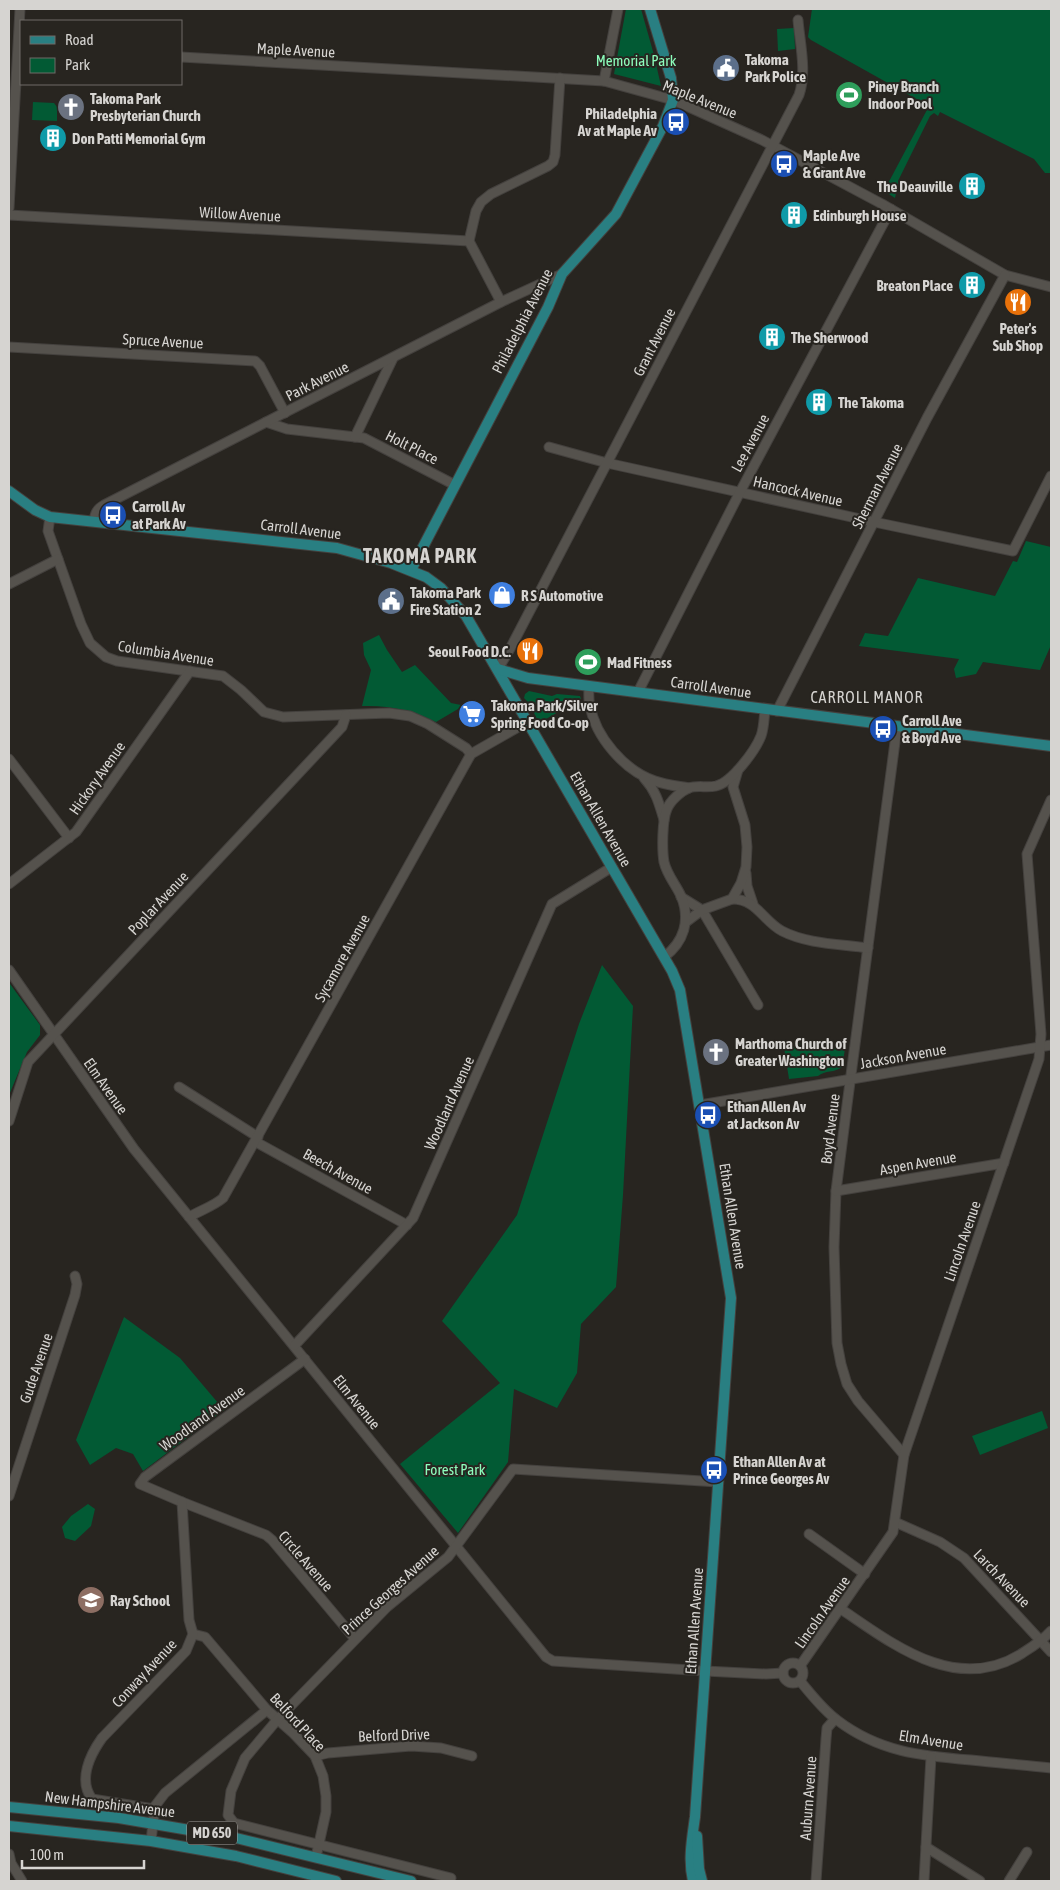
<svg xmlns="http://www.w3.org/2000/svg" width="1060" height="1890" font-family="'Asap Condensed',sans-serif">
  <rect width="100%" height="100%" fill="#282520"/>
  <g fill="#025a34">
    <polygon points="626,9 641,9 654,55 661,86 614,74"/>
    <polygon points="812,9 1051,9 1051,173 1045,173 1034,159 940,112 938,116 934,113 930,116 899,179 895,198 884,191 929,106 811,40 808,37"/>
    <polygon points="794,28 795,49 778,51 777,29"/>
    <polygon points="33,102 54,103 57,107 57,121 32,120"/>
    <polygon points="1026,541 1051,547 1051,645 1040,670 983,662 976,674 956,678 954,669 959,659 859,646 865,633 888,636 918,578 995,596 1013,561 1017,562"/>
    <path d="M 379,635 L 387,650 L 402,672 L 415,665 L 451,703 L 461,705 L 458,709 L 436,722 C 412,710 389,705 362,706 L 371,670 L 364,655 L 363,643 Z"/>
    <polygon points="529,691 552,696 557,694 580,696 581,699 539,723 529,703 524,698 525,694"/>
    <polygon points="602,965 633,1006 623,1195 616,1287 581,1324 577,1373 557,1408 514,1389 508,1462 458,1533 400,1464 500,1383 442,1321 517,1215 579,1024"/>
    <polygon points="10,984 40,1025 40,1035 27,1052 9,1095 9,985"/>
    <path d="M 783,1041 L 845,1049 L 842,1067 C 835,1073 825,1070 818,1076 L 789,1079 Z"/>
    <polygon points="124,1317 180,1358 224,1410 143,1471 133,1454 116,1448 90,1465 76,1440"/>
    <polygon points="1042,1411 1048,1428 980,1455 972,1436"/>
    <polygon points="88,1504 95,1509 91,1526 75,1541 65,1538 62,1527 71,1516"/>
  </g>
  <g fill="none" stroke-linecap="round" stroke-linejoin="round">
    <g stroke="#44413e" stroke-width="11">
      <g id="minor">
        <polyline points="181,57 604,81 673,100 762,140 882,204 1005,275 1051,287"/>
        <polyline points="604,81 618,9"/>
        <polyline points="9,208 20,9"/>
        <polyline points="9,215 469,241"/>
        <polyline points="501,302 469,241 476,211 481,202 491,194 548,166 553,162 555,155 560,78"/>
        <polyline points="9,347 255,361 260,366 285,413"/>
        <polyline points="266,422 287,429 364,438 455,485"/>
        <polyline points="355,437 393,358"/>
        <polyline points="549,447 607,463 874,522 1013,551 1051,476"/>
        <polyline points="50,517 48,531 81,624 90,643 106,657 117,661 223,676 241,690 264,712 283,717 389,713 410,716 428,724 466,748 471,754"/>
        <path d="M 94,521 C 95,513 97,509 104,505 L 501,302 L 562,274"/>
        <polyline points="9,584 58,559"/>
        <path d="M 498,669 L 511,647 L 799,95 C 807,72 800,44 798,20"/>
        <path d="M 589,686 C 589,692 588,699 590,705 C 595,737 625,771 655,781 C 666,785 678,786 689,788"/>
        <polyline points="638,692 740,492 891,209"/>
        <polyline points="777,711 927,418 1005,275"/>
        <polyline points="897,727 847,1105 836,1191 834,1247 837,1343 841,1364 847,1384 858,1401 904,1455"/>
        <polyline points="9,759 69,838"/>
        <path d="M 644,778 C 656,791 659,803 664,820"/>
        <polyline points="746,873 747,886 753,904"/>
        <polyline points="9,884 76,832 190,671"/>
        <polyline points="681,897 702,910 758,1005"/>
        <path d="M 732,899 C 757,899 763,921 782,931 C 807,944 840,944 868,948"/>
        <polyline points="686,922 702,910 732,899 741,883 746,867 747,847 745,825 733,787 738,770"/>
        <path d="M 664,957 C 684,942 691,920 681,896 C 676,885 667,875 664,862 C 662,850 662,820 667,809 C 670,801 681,791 689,788 C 697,785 707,788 716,786 C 732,782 755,751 761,736 C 764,728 764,718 765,710"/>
        <polyline points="9,970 134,1149 546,1657 553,1661 705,1671 766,1674 783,1673"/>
        <polyline points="179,1087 258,1137"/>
        <polyline points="700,1105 1051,1045"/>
        <polyline points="9,1121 28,1062 342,727 346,715"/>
        <polyline points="256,1142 407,1225"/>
        <polyline points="836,1191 1004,1163"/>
        <path d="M 189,1217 C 201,1210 214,1206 223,1198 L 471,754 L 527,722"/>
        <polyline points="295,1345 413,1218 552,904 612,867"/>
        <polyline points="305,1359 145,1477 140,1484 182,1502 266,1535 272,1540 355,1639"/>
        <polyline points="9,1496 75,1295 77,1284 75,1276"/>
        <polyline points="895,1522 940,1542 964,1558 1051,1652"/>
        <polyline points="809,1534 865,1574"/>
        <path d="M 841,1609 C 894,1645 956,1694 1021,1654 C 1032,1647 1042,1641 1051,1631"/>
        <polyline points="193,1634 205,1637 267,1710 292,1732 315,1756 323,1776 326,1796 326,1812 316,1857"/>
        <circle cx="793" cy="1673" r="10"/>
        <polyline points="800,1666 893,1532 904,1455 1039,1059 1041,1034 1027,854 1051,800"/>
        <path d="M 800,1681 C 811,1694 823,1710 837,1720 C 879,1752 921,1756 971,1760 C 998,1763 1024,1765 1051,1768"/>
        <polyline points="315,1756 328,1753 411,1746 441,1748 472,1756"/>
        <path d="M 154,1809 L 92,1799 C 78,1780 90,1755 102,1738 L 186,1651 L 193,1634 L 189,1620 L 182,1502"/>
        <polyline points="151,1841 155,1806 165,1793 267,1710"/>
        <polyline points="926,1847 980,1881"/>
        <polyline points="9,1854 11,1863 22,1881"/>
        <polyline points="451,1878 234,1823 228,1815 231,1791 245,1758 277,1720 387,1607 448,1557 513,1469 718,1482"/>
        <polyline points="816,1881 826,1739 827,1728 835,1719"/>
        <polyline points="924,1881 931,1757"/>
        <polyline points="1009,1881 1027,1852"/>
      </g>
    </g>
    <g stroke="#44413e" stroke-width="12">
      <g id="major">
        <path d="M 9,491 L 35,510 L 50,517 L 337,548 L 391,563 L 426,577 L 441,588 L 466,616 L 672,971 L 680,990 L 731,1298 L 695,1817 C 692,1839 688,1860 693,1881"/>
        <polyline points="411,570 548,307 562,274 616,214 663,126 673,100 671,78 650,9"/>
        <polyline points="498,669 528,678 1051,746"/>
        <polyline points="9,1807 119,1818 236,1838 411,1881"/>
        <polyline points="9,1826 151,1841 236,1856 336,1881"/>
        <polyline points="697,1836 699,1869 702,1881"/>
      </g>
    </g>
    <use href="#minor" stroke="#55524d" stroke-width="9"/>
    <use href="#major" stroke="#297f82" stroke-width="10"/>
  </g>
  <defs>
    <g id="civic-disc" transform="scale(1.4375)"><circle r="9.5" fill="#5c6f8a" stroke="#282520"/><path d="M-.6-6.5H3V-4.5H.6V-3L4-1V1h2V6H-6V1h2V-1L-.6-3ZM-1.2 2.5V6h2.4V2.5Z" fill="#fff"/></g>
    <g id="stadium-disc" transform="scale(1.4375)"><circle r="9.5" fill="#2e9e5b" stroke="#282520"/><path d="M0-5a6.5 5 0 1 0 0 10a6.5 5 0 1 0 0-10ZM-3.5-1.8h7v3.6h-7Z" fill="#fff"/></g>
    <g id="church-disc" transform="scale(1.4375)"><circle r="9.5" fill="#6b7280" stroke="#282520"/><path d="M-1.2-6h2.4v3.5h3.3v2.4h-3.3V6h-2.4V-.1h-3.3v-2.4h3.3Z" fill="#fff"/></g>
    <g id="bus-disc" transform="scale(1.4375)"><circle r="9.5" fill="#1a4fb4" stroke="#282520"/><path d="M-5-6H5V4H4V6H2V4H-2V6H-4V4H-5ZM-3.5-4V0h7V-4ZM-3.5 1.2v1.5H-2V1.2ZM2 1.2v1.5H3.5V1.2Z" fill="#fff"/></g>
    <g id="building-disc" transform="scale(1.4375)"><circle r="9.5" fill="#0f9aa8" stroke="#282520"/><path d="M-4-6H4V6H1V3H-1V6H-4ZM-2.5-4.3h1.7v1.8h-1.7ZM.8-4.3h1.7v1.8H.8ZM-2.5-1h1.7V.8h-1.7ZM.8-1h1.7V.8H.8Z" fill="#fff"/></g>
    <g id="restaurant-disc" transform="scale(1.4375)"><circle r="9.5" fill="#e8710a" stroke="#282520"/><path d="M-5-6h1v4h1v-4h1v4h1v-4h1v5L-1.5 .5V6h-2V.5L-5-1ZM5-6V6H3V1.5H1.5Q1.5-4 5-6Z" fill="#fff"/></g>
    <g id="shop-disc" transform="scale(1.4375)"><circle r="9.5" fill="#3f7fe0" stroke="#282520"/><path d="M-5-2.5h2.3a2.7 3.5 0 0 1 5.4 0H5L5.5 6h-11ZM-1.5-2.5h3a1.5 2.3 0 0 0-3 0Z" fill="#fff"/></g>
    <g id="supermarket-disc" transform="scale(1.4375)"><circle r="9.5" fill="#3f7fe0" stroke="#282520"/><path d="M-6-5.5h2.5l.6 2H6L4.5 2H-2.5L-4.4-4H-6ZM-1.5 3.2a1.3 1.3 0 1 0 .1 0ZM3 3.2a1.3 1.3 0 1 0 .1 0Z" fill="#fff"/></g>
    <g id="school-disc" transform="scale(1.4375)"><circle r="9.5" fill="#8d6e63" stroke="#282520"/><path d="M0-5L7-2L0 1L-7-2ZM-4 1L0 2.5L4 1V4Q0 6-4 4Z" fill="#fff"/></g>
  </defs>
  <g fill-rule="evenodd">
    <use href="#civic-disc" x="726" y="68"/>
    <use href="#stadium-disc" x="849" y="95"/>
    <use href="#church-disc" x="71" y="107"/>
    <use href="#bus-disc" x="676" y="122"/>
    <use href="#building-disc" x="53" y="138"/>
    <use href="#bus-disc" x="784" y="164"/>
    <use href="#building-disc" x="972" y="186"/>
    <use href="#building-disc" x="794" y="215"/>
    <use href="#building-disc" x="972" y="285"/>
    <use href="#restaurant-disc" x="1018" y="302"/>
    <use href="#building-disc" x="772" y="337"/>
    <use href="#building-disc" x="819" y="402"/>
    <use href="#bus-disc" x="113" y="515"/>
    <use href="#shop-disc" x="502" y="595"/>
    <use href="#civic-disc" x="391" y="601"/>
    <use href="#restaurant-disc" x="530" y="651"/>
    <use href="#stadium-disc" x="588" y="662"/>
    <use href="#supermarket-disc" x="472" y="714"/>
    <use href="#bus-disc" x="883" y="729"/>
    <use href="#church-disc" x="716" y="1052"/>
    <use href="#bus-disc" x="708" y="1115"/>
    <use href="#bus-disc" x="714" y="1470"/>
    <use href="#school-disc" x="91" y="1600"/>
  </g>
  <g text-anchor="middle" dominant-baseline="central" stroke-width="4" stroke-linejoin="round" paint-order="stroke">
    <rect fill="#282520" stroke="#a2a09c" stroke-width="1" x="187" y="1821.5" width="50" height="23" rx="4"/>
    <g font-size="14" font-weight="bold" fill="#d6d4d1">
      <text x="212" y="1833">MD 650</text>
    </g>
    <g font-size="15" fill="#d6d4d1" stroke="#282520">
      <text transform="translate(296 50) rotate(3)">Maple Avenue</text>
      <text transform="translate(700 99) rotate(22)">Maple Avenue</text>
      <text transform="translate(240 214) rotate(3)">Willow Avenue</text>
      <text transform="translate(522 321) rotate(-63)">Philadelphia Avenue</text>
      <text transform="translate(163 341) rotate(3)">Spruce Avenue</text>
      <text transform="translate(654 342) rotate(-63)">Grant Avenue</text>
      <text transform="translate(317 381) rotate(-27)">Park Avenue</text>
      <text transform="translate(750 443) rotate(-62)">Lee Avenue</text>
      <text transform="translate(412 447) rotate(27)">Holt Place</text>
      <text transform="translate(877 486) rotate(-63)">Sherman Avenue</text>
      <text transform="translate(798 491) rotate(13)">Hancock Avenue</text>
      <text transform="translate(301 529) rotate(7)">Carroll Avenue</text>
      <text transform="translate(166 653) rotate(9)">Columbia Avenue</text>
      <text transform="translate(711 687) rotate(8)">Carroll Avenue</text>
      <text transform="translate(97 778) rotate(-55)">Hickory Avenue</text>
      <text transform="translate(601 819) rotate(60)">Ethan Allen Avenue</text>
      <text transform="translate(158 903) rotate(-47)">Poplar Avenue</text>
      <text transform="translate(342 958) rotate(-61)">Sycamore Avenue</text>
      <text transform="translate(903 1056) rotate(-10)">Jackson Avenue</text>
      <text transform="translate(106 1086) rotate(55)">Elm Avenue</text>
      <text transform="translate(449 1103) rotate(-66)">Woodland Avenue</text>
      <text transform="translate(830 1129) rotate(-83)">Boyd Avenue</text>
      <text transform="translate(918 1163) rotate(-10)">Aspen Avenue</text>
      <text transform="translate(338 1171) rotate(29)">Beech Avenue</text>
      <text transform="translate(733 1216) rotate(81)">Ethan Allen Avenue</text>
      <text transform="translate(962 1241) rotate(-71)">Lincoln Avenue</text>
      <text transform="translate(36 1368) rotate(-71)">Gude Avenue</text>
      <text transform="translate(357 1402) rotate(51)">Elm Avenue</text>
      <text transform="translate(202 1418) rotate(-36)">Woodland Avenue</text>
      <text transform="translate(306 1561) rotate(49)">Circle Avenue</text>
      <text transform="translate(1002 1578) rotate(46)">Larch Avenue</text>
      <text transform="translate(390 1590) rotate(-42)">Prince Georges Avenue</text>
      <text transform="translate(822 1612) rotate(-55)">Lincoln Avenue</text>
      <text transform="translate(694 1621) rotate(-86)">Ethan Allen Avenue</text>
      <text transform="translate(144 1673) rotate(-47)">Conway Avenue</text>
      <text transform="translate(298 1722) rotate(47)">Belford Place</text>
      <text transform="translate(394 1735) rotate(-2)">Belford Drive</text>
      <text transform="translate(931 1740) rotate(9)">Elm Avenue</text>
      <text transform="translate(808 1798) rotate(-86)">Auburn Avenue</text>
      <text transform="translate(110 1804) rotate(7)">New Hampshire Avenue</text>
    </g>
    <g font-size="15" font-weight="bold" fill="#d6d4d1" stroke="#282520" text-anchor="start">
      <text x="745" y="59">Takoma<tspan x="745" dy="17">Park Police</tspan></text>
      <text x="868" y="86">Piney Branch<tspan x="868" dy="17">Indoor Pool</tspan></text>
      <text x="90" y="98">Takoma Park<tspan x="90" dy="17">Presbyterian Church</tspan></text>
      <text x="657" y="113" text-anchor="end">Philadelphia<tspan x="657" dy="17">Av at Maple Av</tspan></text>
      <text x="72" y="138">Don Patti Memorial Gym</text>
      <text x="803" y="155">Maple Ave<tspan x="803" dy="17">&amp; Grant Ave</tspan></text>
      <text x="953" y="186" text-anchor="end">The Deauville</text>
      <text x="813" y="215">Edinburgh House</text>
      <text x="953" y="285" text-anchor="end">Breaton Place</text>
      <text x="1018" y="328" text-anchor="middle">Peter's<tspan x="1018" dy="17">Sub Shop</tspan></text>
      <text x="791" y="337">The Sherwood</text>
      <text x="838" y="402">The Takoma</text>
      <text x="132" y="506">Carroll Av<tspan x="132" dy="17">at Park Av</tspan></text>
      <text x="410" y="592">Takoma Park<tspan x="410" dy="17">Fire Station 2</tspan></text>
      <text x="521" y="595">R S Automotive</text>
      <text x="511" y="651" text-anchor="end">Seoul Food D.C.</text>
      <text x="607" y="662">Mad Fitness</text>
      <text x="491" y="705">Takoma Park/Silver<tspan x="491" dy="17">Spring Food Co-op</tspan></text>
      <text x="902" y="720">Carroll Ave<tspan x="902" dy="17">&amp; Boyd Ave</tspan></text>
      <text x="735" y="1043">Marthoma Church of<tspan x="735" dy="17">Greater Washington</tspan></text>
      <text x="727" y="1106">Ethan Allen Av<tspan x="727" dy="17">at Jackson Av</tspan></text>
      <text x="733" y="1461">Ethan Allen Av at<tspan x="733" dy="17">Prince Georges Av</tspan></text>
      <text x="110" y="1600">Ray School</text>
    </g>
    <g font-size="15" fill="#8dfdbc" stroke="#282520">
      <text x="636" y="60">Memorial Park</text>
      <text x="455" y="1469">Forest Park</text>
    </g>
    <g font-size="16" letter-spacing="1" fill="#d6d4d1" stroke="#282520">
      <text x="867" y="697">CARROLL MANOR</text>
    </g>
    <g font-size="20" font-weight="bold" letter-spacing="1" fill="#d6d4d1" stroke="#282520">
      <text x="420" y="555">TAKOMA PARK</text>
    </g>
  </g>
  <rect width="1060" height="1890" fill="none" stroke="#d6d4d1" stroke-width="20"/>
  <rect x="20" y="20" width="162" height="65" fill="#282520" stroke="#6e6b67"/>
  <rect x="30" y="36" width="25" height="8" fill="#297f82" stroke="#6e6b67"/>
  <text x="65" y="45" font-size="15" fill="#d6d4d1">Road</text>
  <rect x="30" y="58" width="25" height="15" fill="#025a34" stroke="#6e6b67"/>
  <text x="65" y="70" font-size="15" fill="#d6d4d1">Park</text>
  <path d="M22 1860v8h122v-8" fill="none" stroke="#d6d4d1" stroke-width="2.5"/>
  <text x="30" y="1860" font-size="15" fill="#d6d4d1" stroke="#282520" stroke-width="4" paint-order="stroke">100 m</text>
</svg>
